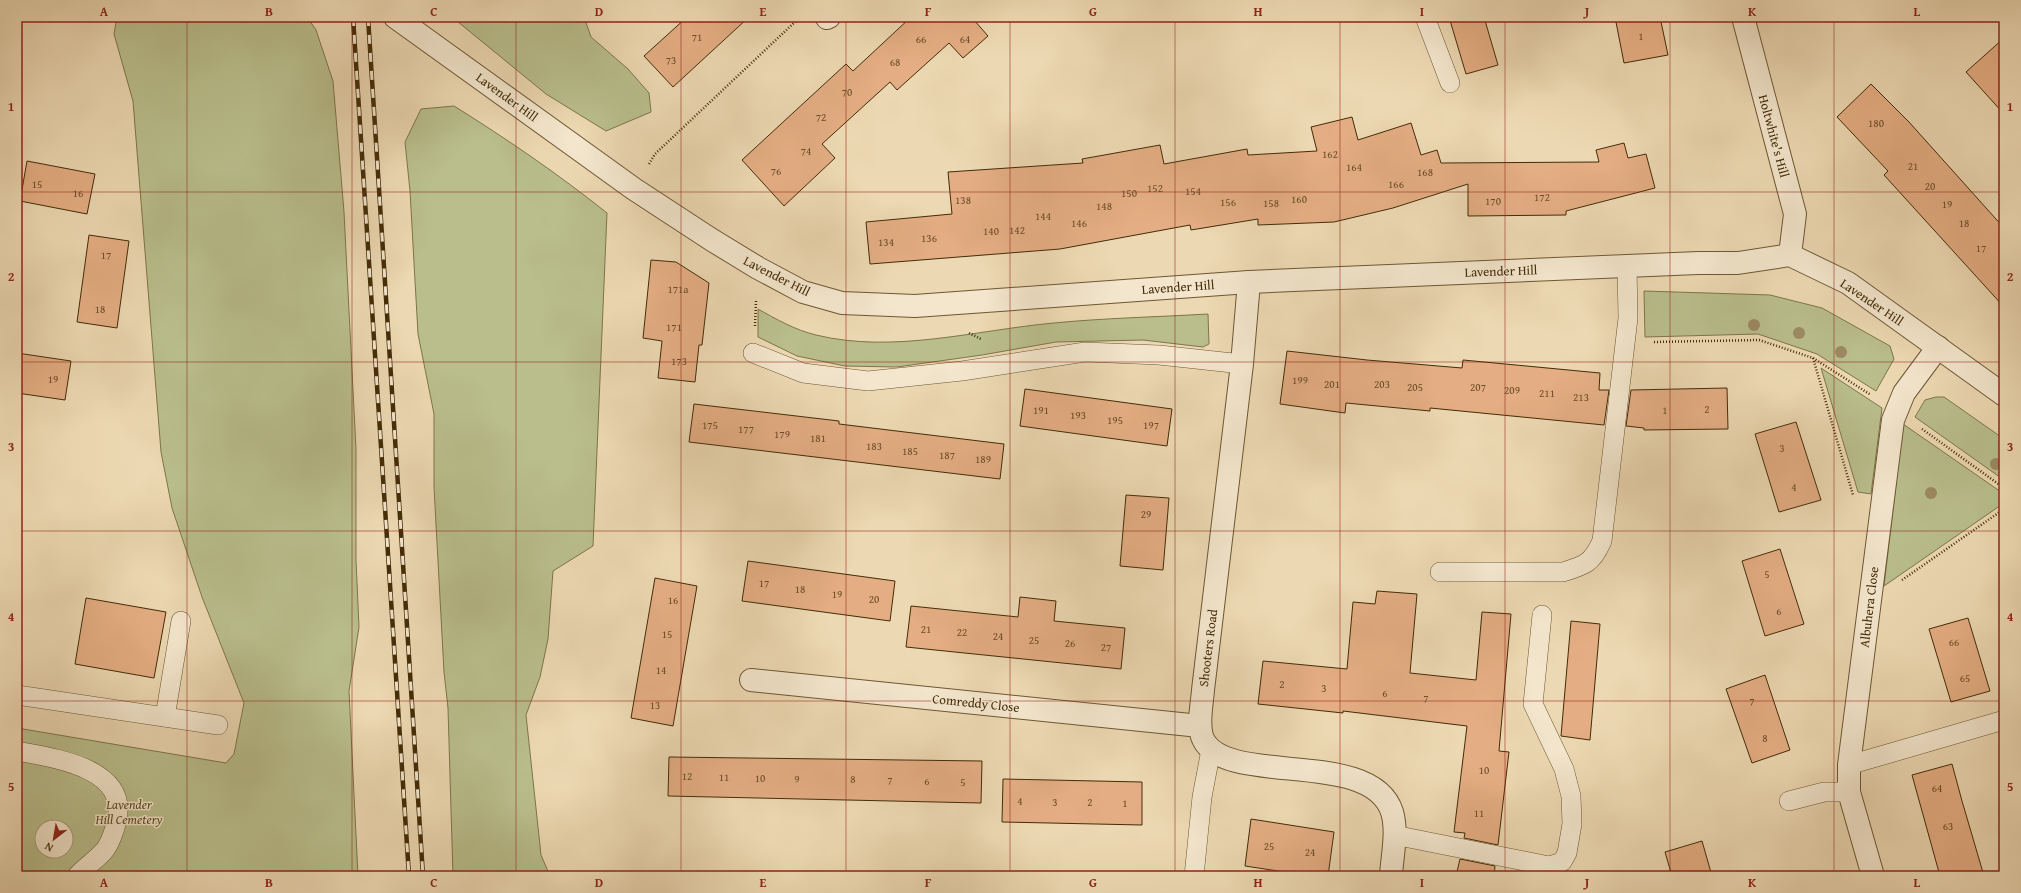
<svg xmlns="http://www.w3.org/2000/svg" width="2021" height="893" font-family="'Gentium Book Plus',serif">
  <rect width="100%" height="100%" fill="#ecd8b2"/>
  <filter id="stains"><feTurbulence type="fractalNoise" baseFrequency=".005" numOctaves="4"/><feColorMatrix values="0 0 0 0 .2 0 0 0 0 .09 0 0 0 0 .02 0 0 0 .5 -.17"/></filter>
  <radialGradient id="worn" r=".72"><stop offset=".6" stop-color="#630" stop-opacity="0"/><stop offset="1" stop-color="#630" stop-opacity=".3"/></radialGradient>
  <g fill="#b9be8c" stroke="#7e754a" fill-rule="evenodd">
    <path d="M 117,17 L 307,17 L 316,30 L 333,81 L 344,212 L 356,449 L 356,560 L 359,627 L 349,691 L 358,876 L 17,876 L 17,728 L 226,763 L 234,754 L 244,703 L 202,597 L 172,508 L 161,452 L 133,101 L 114,34 ZM 42,827 L 66,827 L 66,851 L 42,851 Z"/>
    <polygon points="452,17 584,17 591,37 628,69 649,93 651,112 606,131 546,94"/>
    <path d="M 454,106 C 507,139 558,174 607,213 L 593,546 L 553,571 L 548,639 L 540,677 L 526,715 L 541,855 L 550,876 L 453,876 L 448,708 L 444,672 L 434,487 L 434,414 L 418,334 L 410,191 L 405,142 L 421,109 Z"/>
    <polygon points="1644,291 1770,295 1822,308 1890,346 1894,359 1876,391 1817,354 1758,334 1645,337"/>
    <path d="M 758,309 C 776,319 795,330 816,335 C 894,354 976,330 1054,323 C 1105,318 1157,317 1208,314 L 1209,344 L 1203,347 L 1143,340 L 1056,342 L 982,355 L 897,367 L 845,366 L 797,356 L 758,337 Z"/>
    <polygon points="1821,368 1882,408 1871,494 1858,492"/>
    <polygon points="1936,397 1944,397 2004,439 2004,480 1915,417 1925,400"/>
    <polygon points="1903,424 2004,494 2004,503 1884,586"/>
  </g>
  <g fill="#e4ad83" stroke="#432c08">
    <polygon points="687,17 749,17 673,87 644,56"/>
    <polygon points="911,17 978,17 974,20 988,36 963,58 949,43 897,90 890,82 822,144 835,158 784,206 742,160 846,64 853,71"/>
    <polygon points="1449,17 1484,17 1498,65 1466,74"/>
    <polygon points="1615,17 1660,17 1668,55 1624,63"/>
    <polygon points="2004,38 2004,114 1966,72"/>
    <polygon points="1871,84 1909,122 2004,228 2004,307 1884,175 1888,171 1837,117"/>
    <polygon points="1352,117 1358,140 1411,123 1421,155 1437,150 1441,163 1599,162 1596,150 1624,143 1628,158 1646,154 1655,188 1566,211 1566,215 1468,216 1468,184 1393,208 1334,222 1258,225 1258,219 1191,230 1190,225 1060,249 870,264 866,222 952,214 948,172 1083,163 1082,159 1160,145 1164,164 1247,149 1248,155 1317,151 1311,127"/>
    <polygon points="27,161 95,174 87,214 20,201"/>
    <polygon points="89,235 129,241 117,328 77,322"/>
    <polygon points="651,260 676,262 709,283 702,345 699,345 695,382 658,378 662,341 643,338"/>
    <polygon points="1287,351 1367,360 1462,368 1463,360 1600,373 1599,390 1609,390 1604,425 1430,408 1430,411 1346,403 1345,413 1280,404"/>
    <polygon points="17,353 71,361 65,400 17,393"/>
    <polygon points="1727,388 1728,429 1644,430 1644,428 1626,426 1631,390"/>
    <polygon points="1025,389 1172,409 1167,446 1020,426"/>
    <polygon points="694,404 839,421 839,424 1004,444 1000,479 689,442"/>
    <polygon points="1796,422 1821,500 1779,512 1755,434"/>
    <polygon points="1126,495 1169,498 1163,570 1120,566"/>
    <polygon points="1780,549 1804,624 1765,636 1742,561"/>
    <polygon points="748,561 895,581 890,621 742,601"/>
    <polygon points="655,578 697,586 673,726 631,718"/>
    <polygon points="1377,591 1417,594 1410,673 1476,680 1482,612 1511,614 1499,751 1509,752 1498,845 1464,838 1465,833 1454,832 1467,726 1343,711 1343,713 1258,704 1263,661 1347,669 1353,602 1375,604"/>
    <polygon points="1020,597 1056,601 1054,621 1125,628 1121,669 906,647 911,606 1018,617"/>
    <polygon points="86,598 166,612 154,678 75,664"/>
    <polygon points="1968,618 1990,691 1951,702 1929,629"/>
    <polygon points="1571,621 1600,624 1590,740 1561,736"/>
    <polygon points="1765,675 1790,750 1752,763 1726,689"/>
    <polygon points="669,757 982,761 981,803 668,796"/>
    <polygon points="1952,764 1962,801 1984,876 1940,876 1912,775"/>
    <polygon points="1003,779 1142,782 1142,825 1002,822"/>
    <polygon points="1251,819 1334,832 1328,876 1311,876 1245,866"/>
    <polygon points="1702,841 1712,876 1672,876 1665,852"/>
    <polygon points="1460,859 1495,866 1494,876 1456,876"/>
  </g>
  <g fill="none" stroke-linecap="round" stroke-linejoin="round">
    <g stroke="#6d5732" stroke-width="20">
      <g id="service">
        <polyline points="1425,17 1450,83"/>
        <polyline points="753,353 803,373 868,381 962,371 1085,352 1159,355 1242,364"/>
        <path d="M 1440,572 L 1563,572 C 1586,565 1592,563 1602,541 L 1628,318 L 1627,266"/>
        <polyline points="17,695 218,725"/>
        <polyline points="165,717 181,621"/>
        <path d="M 17,751 C 53,758 128,767 117,820 C 115,829 110,844 104,851 C 96,860 85,867 77,876"/>
        <polyline points="1849,765 2004,720"/>
        <polyline points="1789,801 1824,792 1849,792"/>
        <polyline points="1394,835 1549,866 1562,862 1567,853 1572,824 1571,796 1564,769 1533,704 1542,615"/>
        <polyline points="1194,876 1202,797 1211,750"/>
      </g>
    </g>
    <g stroke="#6d5732" stroke-width="24">
      <g id="minor">
        <polyline points="827,18 829,17"/>
        <path d="M 1249,282 L 1242,364 L 1203,690 C 1202,705 1197,725 1203,739 C 1226,788 1371,747 1392,812 C 1398,832 1392,856 1391,876"/>
        <polyline points="751,680 1200,726"/>
        <polyline points="1873,876 1849,792 1849,765 1893,420 1904,393 1938,347"/>
      </g>
    </g>
    <g stroke="#6d5732" stroke-width="24">
      <g id="tertiary">
        <polyline points="395,17 634,189 712,240 758,268 803,292 842,303 915,306 1249,282 1698,263 1738,263 1790,255 1848,283 2004,395"/>
        <polyline points="1743,17 1795,214 1790,255"/>
      </g>
    </g>
    <g stroke="#432c08" stroke-width="2.5" stroke-dasharray="1 2" stroke-linecap="butt">
      <polyline points="649,164 655,154 797,20"/>
      <polyline points="755,326 756,301"/>
      <polyline points="969,333 981,339"/>
      <polyline points="1654,342 1759,340 1813,358 1871,395"/>
      <polyline points="1813,358 1853,495"/>
      <polyline points="1922,429 2004,488"/>
      <polyline points="1902,580 2004,509"/>
    </g>
    <use href="#service" stroke="#f3e6cd" stroke-width="19"/>
    <use href="#minor" stroke="#f3e6cd" stroke-width="22"/>
    <use href="#tertiary" stroke="#f3e6cd" stroke-width="22"/>
    <g stroke="#432c08" stroke-width="4.5">
      <g id="rail">
        <polyline points="353,17 409,876"/>
        <polyline points="368,17 423,876"/>
      </g>
    </g>
    <use href="#rail" stroke="#f3e6cd" stroke-width="3" stroke-dasharray="9" stroke-linecap="butt"/>
  </g>
  <g fill="#9c8963">
    <circle cx="1754" cy="325" r="6"/>
    <circle cx="1799" cy="333" r="6"/>
    <circle cx="1841" cy="352" r="6"/>
    <circle cx="1996" cy="464" r="6"/>
    <circle cx="1931" cy="493" r="6"/>
  </g>
  <path fill="none" stroke="#8f2418" stroke-width="1" stroke-opacity="0.55" d="M 187,17 L 187,876M 352,17 L 352,876M 516,17 L 516,876M 681,17 L 681,876M 846,17 L 846,876M 1010,17 L 1010,876M 1175,17 L 1175,876M 1340,17 L 1340,876M 1505,17 L 1505,876M 1670,17 L 1670,876M 1834,17 L 1834,876M 17,192 L 2004,192M 17,362 L 2004,362M 17,531 L 2004,531M 17,701 L 2004,701"/>
  <g text-anchor="middle" dominant-baseline="central" stroke-width="3" stroke-linejoin="round" paint-order="stroke">
    <g font-size="11" fill="#6b4c27">
      <text x="1641" y="36">1</text>
      <text x="697" y="37">71</text>
      <text x="921" y="39">66</text>
      <text x="965" y="39">64</text>
      <text x="671" y="60">73</text>
      <text x="895" y="62">68</text>
      <text x="847" y="92">70</text>
      <text x="821" y="117">72</text>
      <text x="1876" y="123">180</text>
      <text x="806" y="151">74</text>
      <text x="1330" y="154">162</text>
      <text x="1913" y="166">21</text>
      <text x="1354" y="167">164</text>
      <text x="776" y="171">76</text>
      <text x="1425" y="172">168</text>
      <text x="37" y="184">15</text>
      <text x="1396" y="184">166</text>
      <text x="1930" y="186">20</text>
      <text x="1155" y="188">152</text>
      <text x="1193" y="191">154</text>
      <text x="78" y="193">16</text>
      <text x="1129" y="193">150</text>
      <text x="1542" y="197">172</text>
      <text x="1299" y="199">160</text>
      <text x="963" y="200">138</text>
      <text x="1493" y="201">170</text>
      <text x="1228" y="202">156</text>
      <text x="1271" y="203">158</text>
      <text x="1947" y="204">19</text>
      <text x="1104" y="206">148</text>
      <text x="1043" y="216">144</text>
      <text x="1079" y="223">146</text>
      <text x="1964" y="223">18</text>
      <text x="1017" y="230">142</text>
      <text x="991" y="231">140</text>
      <text x="929" y="238">136</text>
      <text x="886" y="242">134</text>
      <text x="1981" y="248">17</text>
      <text x="106" y="255">17</text>
      <text x="678" y="289">171a</text>
      <text x="100" y="309">18</text>
      <text x="674" y="327">171</text>
      <text x="679" y="361">173</text>
      <text x="53" y="379">19</text>
      <text x="1300" y="380">199</text>
      <text x="1332" y="384">201</text>
      <text x="1382" y="384">203</text>
      <text x="1415" y="387">205</text>
      <text x="1478" y="387">207</text>
      <text x="1512" y="390">209</text>
      <text x="1547" y="393">211</text>
      <text x="1581" y="397">213</text>
      <text x="1707" y="409">2</text>
      <text x="1041" y="410">191</text>
      <text x="1665" y="410">1</text>
      <text x="1078" y="415">193</text>
      <text x="1115" y="420">195</text>
      <text x="710" y="425">175</text>
      <text x="1151" y="425">197</text>
      <text x="746" y="429">177</text>
      <text x="782" y="434">179</text>
      <text x="818" y="438">181</text>
      <text x="874" y="446">183</text>
      <text x="1782" y="448">3</text>
      <text x="910" y="451">185</text>
      <text x="947" y="455">187</text>
      <text x="983" y="459">189</text>
      <text x="1794" y="487">4</text>
      <text x="1146" y="514">29</text>
      <text x="1767" y="574">5</text>
      <text x="764" y="583">17</text>
      <text x="800" y="589">18</text>
      <text x="837" y="594">19</text>
      <text x="874" y="599">20</text>
      <text x="673" y="600">16</text>
      <text x="1779" y="611">6</text>
      <text x="926" y="629">21</text>
      <text x="962" y="632">22</text>
      <text x="667" y="634">15</text>
      <text x="998" y="636">24</text>
      <text x="1034" y="640">25</text>
      <text x="1954" y="642">66</text>
      <text x="1070" y="643">26</text>
      <text x="1106" y="647">27</text>
      <text x="661" y="670">14</text>
      <text x="1965" y="678">65</text>
      <text x="1282" y="684">2</text>
      <text x="1324" y="688">3</text>
      <text x="1385" y="693">6</text>
      <text x="1426" y="698">7</text>
      <text x="1752" y="701">7</text>
      <text x="655" y="705">13</text>
      <text x="1765" y="738">8</text>
      <text x="1484" y="770">10</text>
      <text x="687" y="776">12</text>
      <text x="724" y="777">11</text>
      <text x="760" y="778">10</text>
      <text x="797" y="779">9</text>
      <text x="853" y="779">8</text>
      <text x="890" y="780">7</text>
      <text x="927" y="781">6</text>
      <text x="963" y="782">5</text>
      <text x="1937" y="788">64</text>
      <text x="1020" y="801">4</text>
      <text x="1055" y="802">3</text>
      <text x="1090" y="802">2</text>
      <text x="1125" y="803">1</text>
      <text x="1479" y="813">11</text>
      <text x="1948" y="826">63</text>
      <text x="1269" y="846">25</text>
      <text x="1310" y="852">24</text>
    </g>
    <g font-size="13" fill="#432c08" stroke="#f3e6cd">
      <text transform="translate(507 97) rotate(36)">Lavender Hill</text>
      <text transform="translate(1774 136) rotate(75)">Holtwhite's Hill</text>
      <text transform="translate(1501 271) rotate(-2)">Lavender Hill</text>
      <text transform="translate(777 276) rotate(27)">Lavender Hill</text>
      <text transform="translate(1178 287) rotate(-4)">Lavender Hill</text>
      <text transform="translate(1872 302) rotate(34)">Lavender Hill</text>
      <text transform="translate(1869 607) rotate(-83)">Albuhera Close</text>
      <text transform="translate(1208 648) rotate(-83)">Shooters Road</text>
      <text transform="translate(976 703) rotate(6)">Comreddy Close</text>
    </g>
    <g font-size="13" font-style="italic" fill="#5b4922" stroke="#f3e6cd">
      <text x="129" y="804">Lavender<tspan x="129" dy="15">Hill Cemetery</tspan></text>
    </g>
  </g>
  <rect width="2021" height="893" fill="none" stroke="#ecd8b2" stroke-width="44"/>
  <g transform="translate(54 839) rotate(211)"><circle r="19" fill="#f3e6cd" stroke="#ad9c7e"/>
  <path d="M0-3L7 15L0 10L-7 15Z" fill="#8f2418"/>
  <text y="-6" font-size="11" font-weight="bold" text-anchor="middle" fill="#432c08">N</text>
  </g>
  <rect x="22" y="22" width="1977" height="849" fill="none" stroke="#8f2418" stroke-width="1.5"/>
  <g font-size="13" text-anchor="middle" font-weight="bold" fill="#8f2418">
    <text x="104" y="16">A</text>
    <text x="269" y="16">B</text>
    <text x="434" y="16">C</text>
    <text x="599" y="16">D</text>
    <text x="763" y="16">E</text>
    <text x="928" y="16">F</text>
    <text x="1093" y="16">G</text>
    <text x="1258" y="16">H</text>
    <text x="1422" y="16">I</text>
    <text x="1587" y="16">J</text>
    <text x="1752" y="16">K</text>
    <text x="1917" y="16">L</text>
    <text x="11" y="111">1</text>
    <text x="2010" y="111">1</text>
    <text x="11" y="281">2</text>
    <text x="2010" y="281">2</text>
    <text x="11" y="451">3</text>
    <text x="2010" y="451">3</text>
    <text x="11" y="621">4</text>
    <text x="2010" y="621">4</text>
    <text x="11" y="791">5</text>
    <text x="2010" y="791">5</text>
    <text x="104" y="887">A</text>
    <text x="269" y="887">B</text>
    <text x="434" y="887">C</text>
    <text x="599" y="887">D</text>
    <text x="763" y="887">E</text>
    <text x="928" y="887">F</text>
    <text x="1093" y="887">G</text>
    <text x="1258" y="887">H</text>
    <text x="1422" y="887">I</text>
    <text x="1587" y="887">J</text>
    <text x="1752" y="887">K</text>
    <text x="1917" y="887">L</text>
  </g>
  <rect width="100%" height="100%" filter="url(#stains)"/>
  <rect width="100%" height="100%" fill="url(#worn)"/>
</svg>
